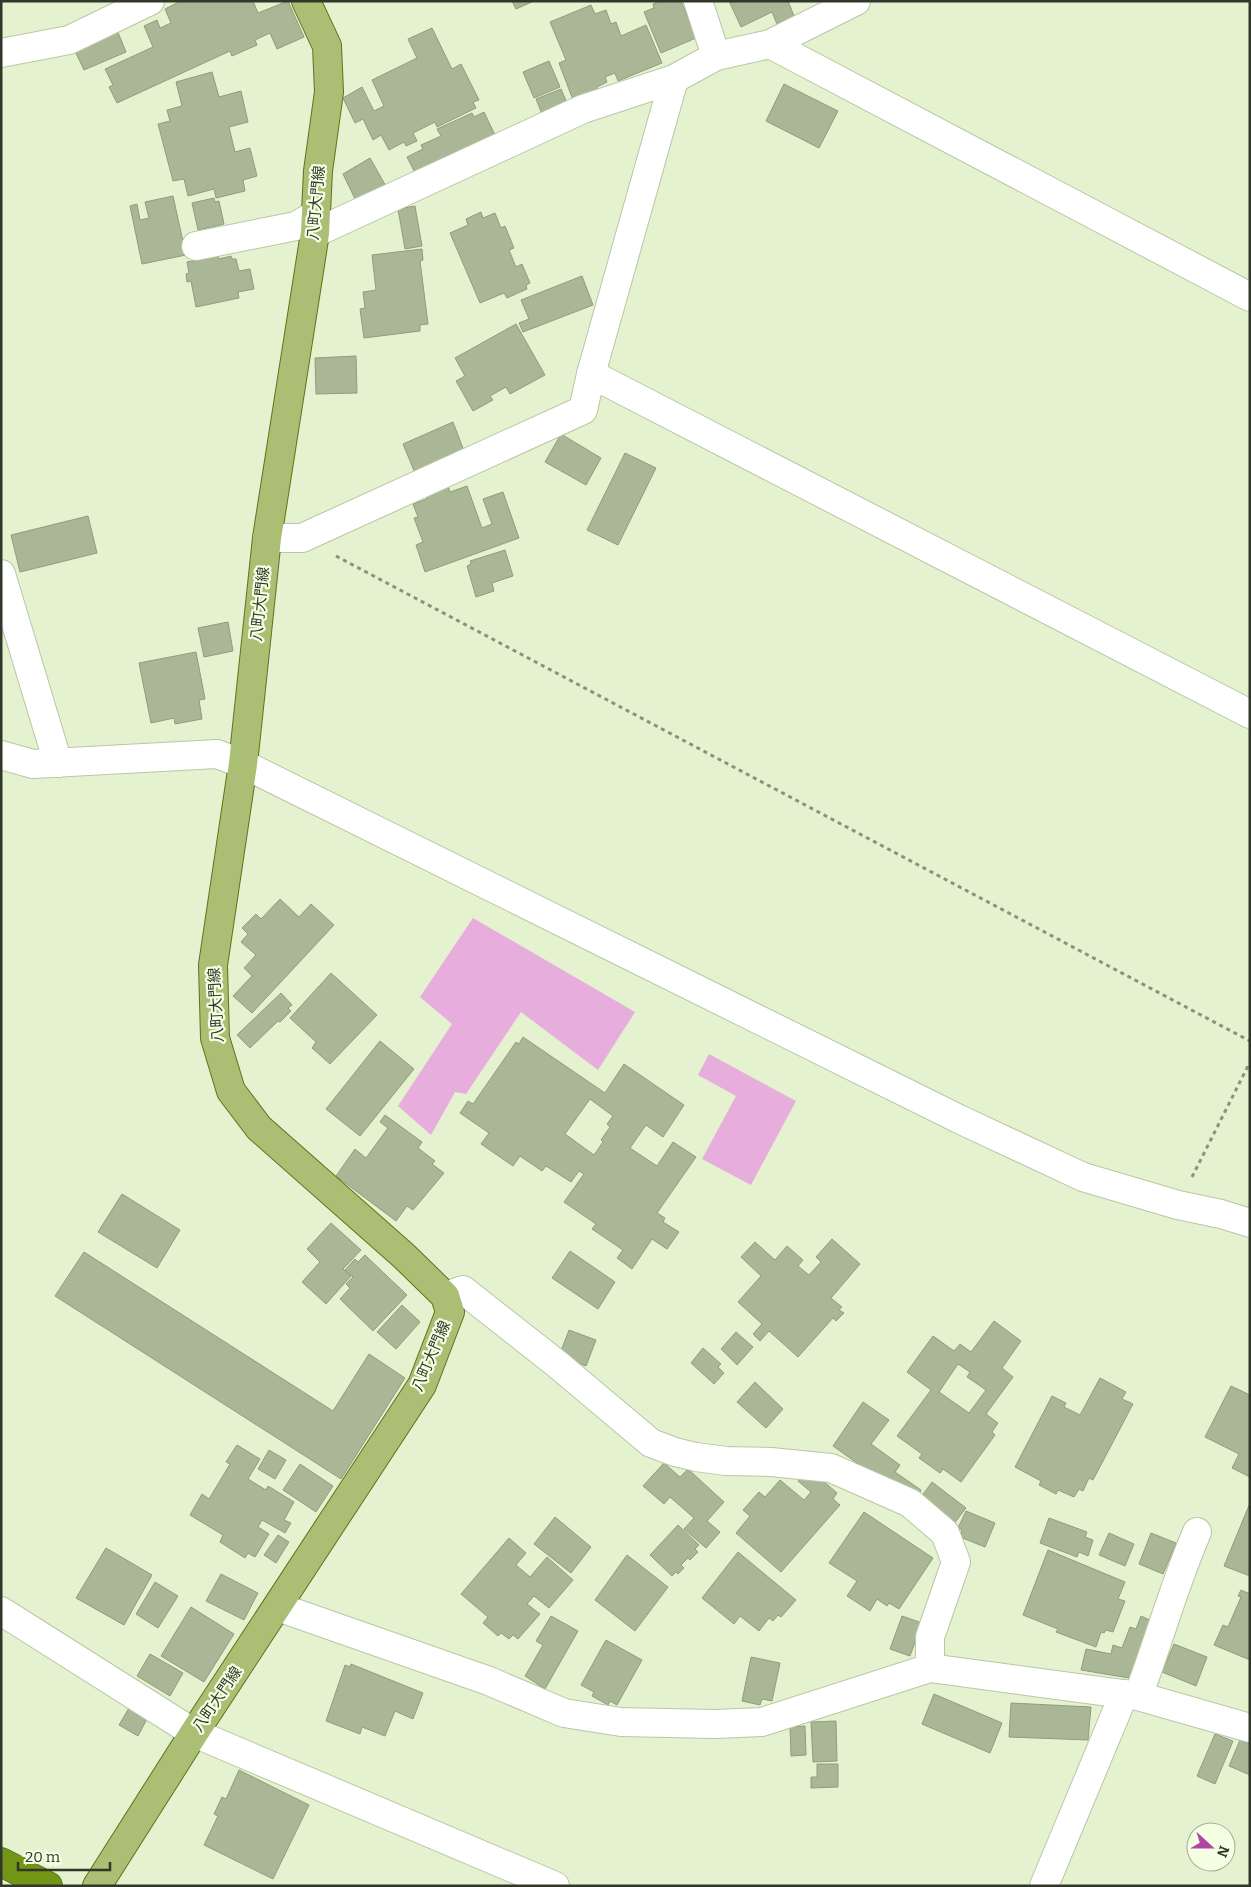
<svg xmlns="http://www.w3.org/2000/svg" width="1251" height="1887" font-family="Bitter,'Noto Sans JP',serif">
  <rect width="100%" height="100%" fill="#e4f2cf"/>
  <g fill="#e7addd">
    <polygon points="473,918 635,1012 598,1070 521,1012 466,1094 455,1092 431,1135 398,1106 452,1024 420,997"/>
    <polygon points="709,1054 796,1101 751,1185 702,1159 736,1096 698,1075"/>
  </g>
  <g fill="#aab796" stroke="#909d7d" fill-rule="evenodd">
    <polygon points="181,1 253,1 258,13 288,1 304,37 277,49 270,33 255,40 257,45 232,56 230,51 117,103 109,87 113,85 105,69 153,47 144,26 157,20 160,28 171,23 165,9"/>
    <polygon points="512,1 534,1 516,9"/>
    <polygon points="661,1 681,1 696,38 661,53 644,12 654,8 653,4"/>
    <polygon points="729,1 788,1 794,16 777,24 772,12 741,27"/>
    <polygon points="591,5 595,14 606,10 611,24 616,22 621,36 646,25 662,63 618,81 615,73 605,77 607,82 597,87 598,90 573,100 559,63 566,60 550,22"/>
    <polygon points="432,28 452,69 461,64 479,100 473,102 476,108 437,127 435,122 413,133 417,141 406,146 404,142 389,150 381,135 373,140 363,119 355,123 343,98 362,87 374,111 384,106 372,80 417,58 408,39"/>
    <polygon points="117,30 126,52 84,70 74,49"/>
    <polygon points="549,61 560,87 534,98 523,72"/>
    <polygon points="212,72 219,97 241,91 248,122 229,127 235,152 250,148 257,176 243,180 245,191 216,198 214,189 188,196 184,179 173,181 158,124 170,121 167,110 182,106 176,82"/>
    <polygon points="784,84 838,111 819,148 766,121"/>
    <polygon points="561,89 567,103 542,114 536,99"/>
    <polygon points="484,112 495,135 415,173 407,157 423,149 421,145 441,136 437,129 472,113 474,117"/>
    <polygon points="370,158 387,188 357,203 343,174"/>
    <polygon points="173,196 186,255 142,264 130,206 137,204 140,220 149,218 145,202"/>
    <polygon points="214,198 215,202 219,201 224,224 198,230 192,203"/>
    <polygon points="415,206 422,246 405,249 398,209"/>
    <polygon points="481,212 483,218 495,213 501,228 505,226 514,248 509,250 516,267 522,264 530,283 526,285 527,289 507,298 504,293 480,303 450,233 468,225 466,219"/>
    <polygon points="422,249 423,260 420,261 428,324 420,325 420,331 364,338 360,309 365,308 363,292 376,290 372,255"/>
    <polygon points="218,256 219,259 231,256 232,259 236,259 239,271 250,269 254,289 238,292 239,298 196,307 191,281 187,282 186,274 189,273 187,262"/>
    <polygon points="582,276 593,305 523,332 519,323 529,319 521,300"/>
    <polygon points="516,324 545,375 510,394 506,387 490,396 493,400 473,411 456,381 465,376 455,358"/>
    <polygon points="356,356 357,393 316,394 315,358"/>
    <polygon points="453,422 464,451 415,473 403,444"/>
    <polygon points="561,434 601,458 586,485 545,462"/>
    <polygon points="625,453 656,468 618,545 587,530"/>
    <polygon points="447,483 450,492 467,486 482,528 492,524 483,499 503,492 519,538 425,572 416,545 423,542 414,518 418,517 413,504 427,499 424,492"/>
    <polygon points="88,516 97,553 20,572 11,535"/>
    <polygon points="505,550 513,576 492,583 494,591 476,597 467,566 471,564 470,561"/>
    <polygon points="228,622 233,651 204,657 198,628"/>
    <polygon points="196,652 205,699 199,700 202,719 175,724 174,718 151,723 139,663"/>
    <polygon points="280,899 299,917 311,904 334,925 252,1013 233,996 252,976 244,968 256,955 241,942 248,934 242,928 256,914 261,919"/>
    <polygon points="331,973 377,1015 330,1064 312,1048 316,1042 290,1018"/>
    <polygon points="281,993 292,1005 288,1008 291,1011 280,1022 278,1021 250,1048 237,1035"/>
    <path d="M 523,1037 L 605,1093 L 624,1064 L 684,1105 L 663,1137 L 646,1125 L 630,1148 L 657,1166 L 673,1142 L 696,1157 L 657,1213 L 665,1218 L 663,1222 L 679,1232 L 667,1249 L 652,1239 L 632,1269 L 617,1258 L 623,1250 L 592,1229 L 596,1224 L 564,1202 L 584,1174 L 579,1171 L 571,1182 L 546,1166 L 542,1171 L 520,1156 L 513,1166 L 481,1144 L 489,1133 L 460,1113 L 468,1101 L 473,1104 L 516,1042 L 519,1044 ZM 590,1099 L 613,1116 L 607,1124 L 610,1127 L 601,1140 L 603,1142 L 594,1155 L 565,1134 Z"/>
    <polygon points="380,1041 414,1069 360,1136 326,1109"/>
    <polygon points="385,1115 422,1142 418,1148 435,1161 432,1164 444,1173 413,1210 407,1206 396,1221 336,1176 355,1149 366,1158 388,1128 380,1122"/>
    <polygon points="122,1194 180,1230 157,1268 98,1232"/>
    <polygon points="331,1223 361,1250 343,1269 351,1276 326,1304 302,1282 320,1262 307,1249"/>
    <polygon points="832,1239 860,1264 831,1298 842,1307 839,1310 844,1313 836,1321 833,1318 798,1357 769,1331 760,1341 753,1334 762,1324 738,1302 761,1276 741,1257 755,1242 775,1260 787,1246 803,1260 798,1266 809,1275 821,1262 816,1257"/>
    <polygon points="570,1251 615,1282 598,1309 552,1278"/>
    <polygon points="84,1252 333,1411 369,1354 405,1378 341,1479 55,1296"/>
    <polygon points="365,1255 407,1295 373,1331 340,1299 350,1288 346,1284 353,1277 345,1270 355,1259 358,1262"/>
    <polygon points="402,1305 420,1322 396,1349 377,1332"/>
    <path d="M 994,1321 L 1021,1341 L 1002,1368 L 1013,1377 L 986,1414 L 998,1423 L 992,1432 L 995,1435 L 961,1482 L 943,1469 L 940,1473 L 919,1458 L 922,1454 L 897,1436 L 931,1390 L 907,1372 L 933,1336 L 954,1351 L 960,1344 L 971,1352 ZM 958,1364 L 970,1372 L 967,1377 L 986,1390 L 969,1413 L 939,1392 Z"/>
    <polygon points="569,1330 596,1340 586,1366 559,1356"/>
    <polygon points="736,1332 753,1347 737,1365 721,1349"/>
    <polygon points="703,1348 721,1364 718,1367 724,1373 714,1384 691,1363"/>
    <polygon points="1100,1378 1126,1392 1122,1399 1133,1404 1093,1480 1089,1478 1083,1491 1079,1489 1074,1497 1058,1490 1056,1494 1039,1485 1041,1481 1015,1467 1052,1396 1066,1403 1064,1407 1080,1415"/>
    <polygon points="755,1382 783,1409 766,1428 737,1402"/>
    <polygon points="1231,1386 1250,1395 1250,1477 1232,1468 1239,1454 1205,1437"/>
    <polygon points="863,1402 889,1420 871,1444 900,1465 895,1472 921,1490 916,1498 895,1490 833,1446"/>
    <polygon points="237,1445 260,1459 248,1479 266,1490 268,1486 294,1502 284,1520 291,1523 285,1533 262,1520 258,1527 269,1534 255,1557 248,1553 245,1558 220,1542 223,1535 190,1515 202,1494 209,1499 230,1464 226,1462"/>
    <polygon points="269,1450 286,1460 275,1479 258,1469"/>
    <polygon points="664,1463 680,1477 688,1469 724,1502 707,1521 720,1532 706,1548 684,1529 694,1518 670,1497 664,1504 643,1486"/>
    <polygon points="300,1464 333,1486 316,1512 283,1490"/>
    <polygon points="807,1471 814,1473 837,1493 833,1499 840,1505 781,1572 736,1533 750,1516 743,1510 759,1492 765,1497 780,1480 804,1500 811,1492 798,1481"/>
    <polygon points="932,1482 966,1508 953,1525 919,1500"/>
    <polygon points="1250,1503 1250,1576 1224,1566"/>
    <polygon points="966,1511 995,1523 985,1547 960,1537 962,1530 958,1528"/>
    <polygon points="864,1512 933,1558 899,1609 889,1603 887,1606 877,1599 870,1611 847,1596 857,1581 829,1563"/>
    <polygon points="555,1517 591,1547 571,1573 534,1544"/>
    <polygon points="1049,1518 1087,1532 1085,1537 1093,1540 1088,1556 1079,1552 1077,1557 1040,1543"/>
    <polygon points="678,1525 699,1545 695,1549 698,1552 690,1560 688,1558 681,1565 684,1568 678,1574 676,1572 672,1576 650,1555"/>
    <polygon points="1109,1533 1134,1544 1125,1566 1099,1555"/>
    <polygon points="1151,1533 1176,1543 1163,1574 1139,1564"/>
    <polygon points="278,1535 289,1542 276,1563 264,1555"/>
    <polygon points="509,1538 526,1553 516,1565 530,1577 547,1557 573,1580 549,1608 534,1596 527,1604 540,1614 518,1639 513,1635 509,1639 501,1633 498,1636 483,1623 488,1617 461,1594"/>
    <polygon points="106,1548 152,1575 124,1625 76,1598"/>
    <polygon points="1048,1550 1125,1582 1118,1599 1125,1601 1113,1632 1106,1630 1104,1633 1101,1632 1096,1647 1056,1632 1058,1629 1023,1615"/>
    <polygon points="738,1552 796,1600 781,1617 778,1615 773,1621 769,1618 759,1631 740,1616 734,1624 702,1598"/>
    <polygon points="627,1555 668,1587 635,1631 595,1600"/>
    <polygon points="221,1574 258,1593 244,1620 206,1601"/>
    <polygon points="155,1582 178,1596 158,1628 136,1614"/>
    <polygon points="1241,1590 1250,1594 1250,1660 1214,1645 1223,1625 1228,1627 1241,1597 1238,1596"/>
    <polygon points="191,1607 234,1634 204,1682 161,1656"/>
    <polygon points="551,1616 578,1631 545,1689 525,1676 543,1645 536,1641"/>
    <polygon points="902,1616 922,1623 910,1656 890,1649"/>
    <polygon points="1141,1616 1156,1623 1135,1679 1081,1670 1086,1649 1111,1654 1113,1645 1122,1648 1130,1627 1136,1629"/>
    <polygon points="606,1640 642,1660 617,1705 610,1701 608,1705 592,1696 594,1692 581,1685"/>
    <polygon points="1174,1644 1207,1657 1196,1686 1162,1672"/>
    <polygon points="150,1654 183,1673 170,1696 137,1676"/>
    <polygon points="751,1657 780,1663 772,1701 762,1699 760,1705 742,1701"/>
    <polygon points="351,1664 423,1693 413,1719 395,1711 385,1736 362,1727 360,1734 326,1721 345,1665 350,1667"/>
    <polygon points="934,1694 1002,1723 990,1753 922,1724"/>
    <polygon points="1011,1703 1091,1707 1088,1740 1009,1737"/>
    <polygon points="129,1708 147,1719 138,1736 119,1725"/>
    <polygon points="836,1721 837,1761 813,1762 811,1722"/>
    <polygon points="805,1726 806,1755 791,1756 790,1727"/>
    <polygon points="1215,1734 1233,1741 1215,1784 1197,1776"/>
    <polygon points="1240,1740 1250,1744 1250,1775 1229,1766"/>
    <polygon points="817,1764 838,1764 838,1787 811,1788 811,1777 817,1777"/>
    <polygon points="239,1770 309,1805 273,1879 204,1845 218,1816 214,1814 222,1797 226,1799"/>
  </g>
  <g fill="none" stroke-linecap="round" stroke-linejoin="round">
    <g stroke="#b9c7a5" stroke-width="30">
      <g id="minor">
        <polyline points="698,1 716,56"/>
        <polyline points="770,44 1250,297"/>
        <polyline points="1,53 69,40 150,1"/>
        <polyline points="315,233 583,109 674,79 716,56 770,44 856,1"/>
        <polyline points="196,246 296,226 316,214"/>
        <polyline points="591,374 1250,714"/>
        <polyline points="267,538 302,538 583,410 591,374 674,79"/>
        <polyline points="1,574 58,763"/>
        <polyline points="1,755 33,764 217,754 243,764 959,1119 1083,1177 1178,1205 1221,1214 1250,1223"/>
        <polyline points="445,1296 463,1290 557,1364 651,1443 675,1452 696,1457 726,1461 771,1462 831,1468 910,1503 945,1533 956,1562 930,1637 930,1668"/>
        <polyline points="278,1607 489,1681 564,1713 621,1722 715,1724 762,1722 930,1668 1138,1696 1250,1728"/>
        <polyline points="1,1611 194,1733 555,1886"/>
        <path d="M 1138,1696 C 1159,1641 1174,1585 1197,1532"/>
        <polyline points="1044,1886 1124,1694"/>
      </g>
    </g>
    <g stroke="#5c741d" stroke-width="30">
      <polyline id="major" points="97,1886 194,1733 422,1385 450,1312 445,1296 404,1256 259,1128 231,1091 215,1038 213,965 243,764 267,538 315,233 318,171 329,92 327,46 306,1"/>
    </g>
    <g stroke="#5c741d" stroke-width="30">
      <polyline id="highway" points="1,1862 48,1886"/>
    </g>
    <g stroke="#89927b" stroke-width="3" stroke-dasharray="4 4" stroke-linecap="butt">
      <polyline points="336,556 1250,1041"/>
      <polyline points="1192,1177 1250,1062"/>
    </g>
    <use href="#minor" stroke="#fff" stroke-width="28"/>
    <use href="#major" stroke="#aabf73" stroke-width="28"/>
    <use href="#highway" stroke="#729516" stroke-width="28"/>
  </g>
  <g text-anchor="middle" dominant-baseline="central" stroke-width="4.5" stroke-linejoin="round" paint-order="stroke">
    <g font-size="15" fill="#32372a" stroke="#f3fee2">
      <text transform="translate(316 203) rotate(-85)">八町大門線</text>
      <text transform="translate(260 604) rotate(-84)">八町大門線</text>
      <text transform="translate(216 1005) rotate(-93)">八町大門線</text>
      <text transform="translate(431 1356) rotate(-67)">八町大門線</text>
      <text transform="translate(217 1699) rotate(-56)">八町大門線</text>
    </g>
  </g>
  <rect width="1251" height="1887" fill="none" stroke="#32372a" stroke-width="5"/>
  <g transform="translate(1211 1847) rotate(111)"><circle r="24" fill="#f3fee2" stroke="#a6ae98"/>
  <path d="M0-4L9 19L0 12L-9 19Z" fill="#b144a4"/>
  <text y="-8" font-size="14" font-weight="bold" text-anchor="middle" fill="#32372a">N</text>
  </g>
  <path d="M18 1862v8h92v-8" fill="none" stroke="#32372a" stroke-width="2.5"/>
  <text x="25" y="1862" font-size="15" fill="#32372a" stroke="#f3fee2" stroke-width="4" paint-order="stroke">20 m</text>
</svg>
